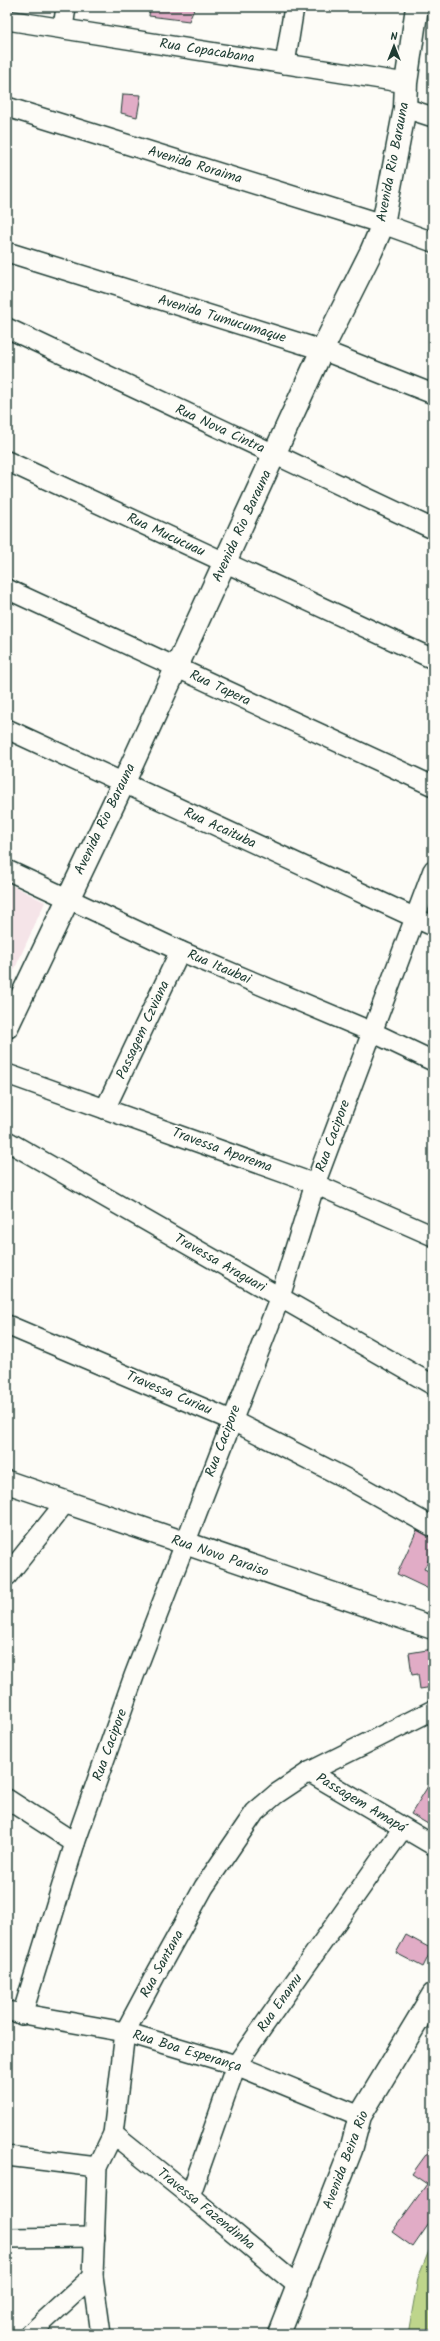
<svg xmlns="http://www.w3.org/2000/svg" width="440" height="2341" font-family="Kalam,sans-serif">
  <rect width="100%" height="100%" fill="#fdfcf7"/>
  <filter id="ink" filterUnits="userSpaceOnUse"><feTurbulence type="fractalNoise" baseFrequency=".025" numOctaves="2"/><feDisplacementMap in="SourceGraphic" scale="8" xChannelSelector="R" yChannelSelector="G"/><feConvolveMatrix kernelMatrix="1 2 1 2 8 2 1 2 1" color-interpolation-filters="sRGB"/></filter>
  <g filter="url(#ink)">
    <polygon fill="#f5e4e8" points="7,883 45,902 7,986"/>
    <polygon fill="#bed58b" stroke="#6e8960" points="433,2241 433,2334 408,2334 418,2278"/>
    <g fill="#e1acc6" stroke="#1f3d34">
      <polygon points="150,7 195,7 189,21 149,16"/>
      <polygon points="123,94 141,95 137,117 121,113"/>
      <polygon points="417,1530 433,1538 433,1551 424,1569 433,1573 433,1591 397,1574"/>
      <polygon points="433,1649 433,1687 420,1689 418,1674 412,1675 409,1653"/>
      <polygon points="433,1778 433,1827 411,1814"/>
      <polygon points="406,1935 432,1949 423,1967 396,1953"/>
      <polygon points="433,2145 433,2218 413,2247 392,2232 427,2184 412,2174"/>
    </g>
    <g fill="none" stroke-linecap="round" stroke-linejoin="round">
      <g stroke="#1f3d34" stroke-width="22">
        <g id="minor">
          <polyline points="7,20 406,83"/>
          <polyline points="63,28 66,7"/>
          <polyline points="285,64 294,7"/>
          <polyline points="7,107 383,224 433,242"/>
          <polyline points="405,108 433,117"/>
          <polyline points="7,252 322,350 433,394"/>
          <polyline points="7,328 433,529"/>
          <polyline points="7,461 433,659"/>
          <polyline points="7,589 433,786"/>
          <polyline points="7,729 433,926"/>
          <polyline points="7,870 180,951 372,1032 433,1061"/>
          <polyline points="7,1074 315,1184 433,1236"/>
          <polyline points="105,1109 180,951"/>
          <polyline points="7,1141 433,1385"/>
          <polyline points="7,1325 231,1420 351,1481 433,1527"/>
          <polyline points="7,1576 65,1503"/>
          <polyline points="309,1772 433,1845"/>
          <polyline points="7,1799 75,1843"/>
          <polyline points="7,2011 125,2032 236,2065 360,2116"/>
          <polyline points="22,2015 75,1843 134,1676 280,1297 315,1184 433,870"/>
          <polyline points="113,2134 190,2196 298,2286"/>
          <polyline points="7,2156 97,2167"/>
          <polyline points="190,2196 236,2065 403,1828"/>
          <polyline points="7,2238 95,2237"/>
          <polyline points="30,2334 93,2276"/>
          <polyline points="101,2334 93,2276 97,2167 113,2134 125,2032 156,1974 204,1887 255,1812 276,1794 309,1772 433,1710"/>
        </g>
      </g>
      <g stroke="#1f3d34" stroke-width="25">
        <g id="tertiary">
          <polyline points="7,1027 123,784 322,350 371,252 383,224 405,108 406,83 417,7"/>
          <polyline points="7,1482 433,1628"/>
          <polyline points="279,2334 351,2150 360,2116 433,1995"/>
        </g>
      </g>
      <use href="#minor" stroke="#fdfcf7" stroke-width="19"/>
      <use href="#tertiary" stroke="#fdfcf7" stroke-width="22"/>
    </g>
  </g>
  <g text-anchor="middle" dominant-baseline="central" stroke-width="3.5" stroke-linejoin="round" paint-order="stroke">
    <g font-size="14" fill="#1f3d34" stroke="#fdfcf7">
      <text transform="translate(207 51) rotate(9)">Rua Copacabana</text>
      <text transform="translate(393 162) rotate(-79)">Avenida Rio Barauna</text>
      <text transform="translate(195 165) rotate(17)">Avenida Roraima</text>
      <text transform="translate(222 319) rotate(17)">Avenida Tumucumaque</text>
      <text transform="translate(220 429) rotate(25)">Rua Nova Cintra</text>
      <text transform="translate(242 526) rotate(-65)">Avenida Rio Barauna</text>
      <text transform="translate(166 535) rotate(25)">Rua Mucucuau</text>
      <text transform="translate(220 688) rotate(25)">Rua Tapera</text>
      <text transform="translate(105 819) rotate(-64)">Avenida Rio Barauna</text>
      <text transform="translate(220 828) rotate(25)">Rua Acaituba</text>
      <text transform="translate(219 967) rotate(23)">Rua Itaubai</text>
      <text transform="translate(143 1030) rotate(-65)">Passagem Czviana</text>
      <text transform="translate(333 1136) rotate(-70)">Rua Cacipore</text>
      <text transform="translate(222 1150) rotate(20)">Travessa Aporema</text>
      <text transform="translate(220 1263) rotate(30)">Travessa Araguari</text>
      <text transform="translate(169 1393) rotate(23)">Travessa Curiau</text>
      <text transform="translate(223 1441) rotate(-69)">Rua Cacipore</text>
      <text transform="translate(220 1556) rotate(19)">Rua Novo Paraiso</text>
      <text transform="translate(110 1745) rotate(-70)">Rua Cacipore</text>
      <text transform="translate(361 1803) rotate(31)">Passagem Amapá</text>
      <text transform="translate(162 1964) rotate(-61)">Rua Santana</text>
      <text transform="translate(280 2003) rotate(-55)">Rua Enamu</text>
      <text transform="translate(187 2051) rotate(17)">Rua Boa Esperança</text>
      <text transform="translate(346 2160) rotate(-69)">Avenida Beira Rio</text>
      <text transform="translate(206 2209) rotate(39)">Travessa Fazendinha</text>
    </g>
  </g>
  <rect width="440" height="2341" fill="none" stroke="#fdfcf7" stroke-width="24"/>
  <rect x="12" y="12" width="416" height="2317" fill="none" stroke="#1f3d34" stroke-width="1.5" filter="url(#ink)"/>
  <g transform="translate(394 46)" stroke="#fdfcf7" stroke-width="3" paint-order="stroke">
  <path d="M0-3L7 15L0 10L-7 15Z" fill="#1f3d34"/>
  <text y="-6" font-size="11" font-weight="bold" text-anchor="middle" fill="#1f3d34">N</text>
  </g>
</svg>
